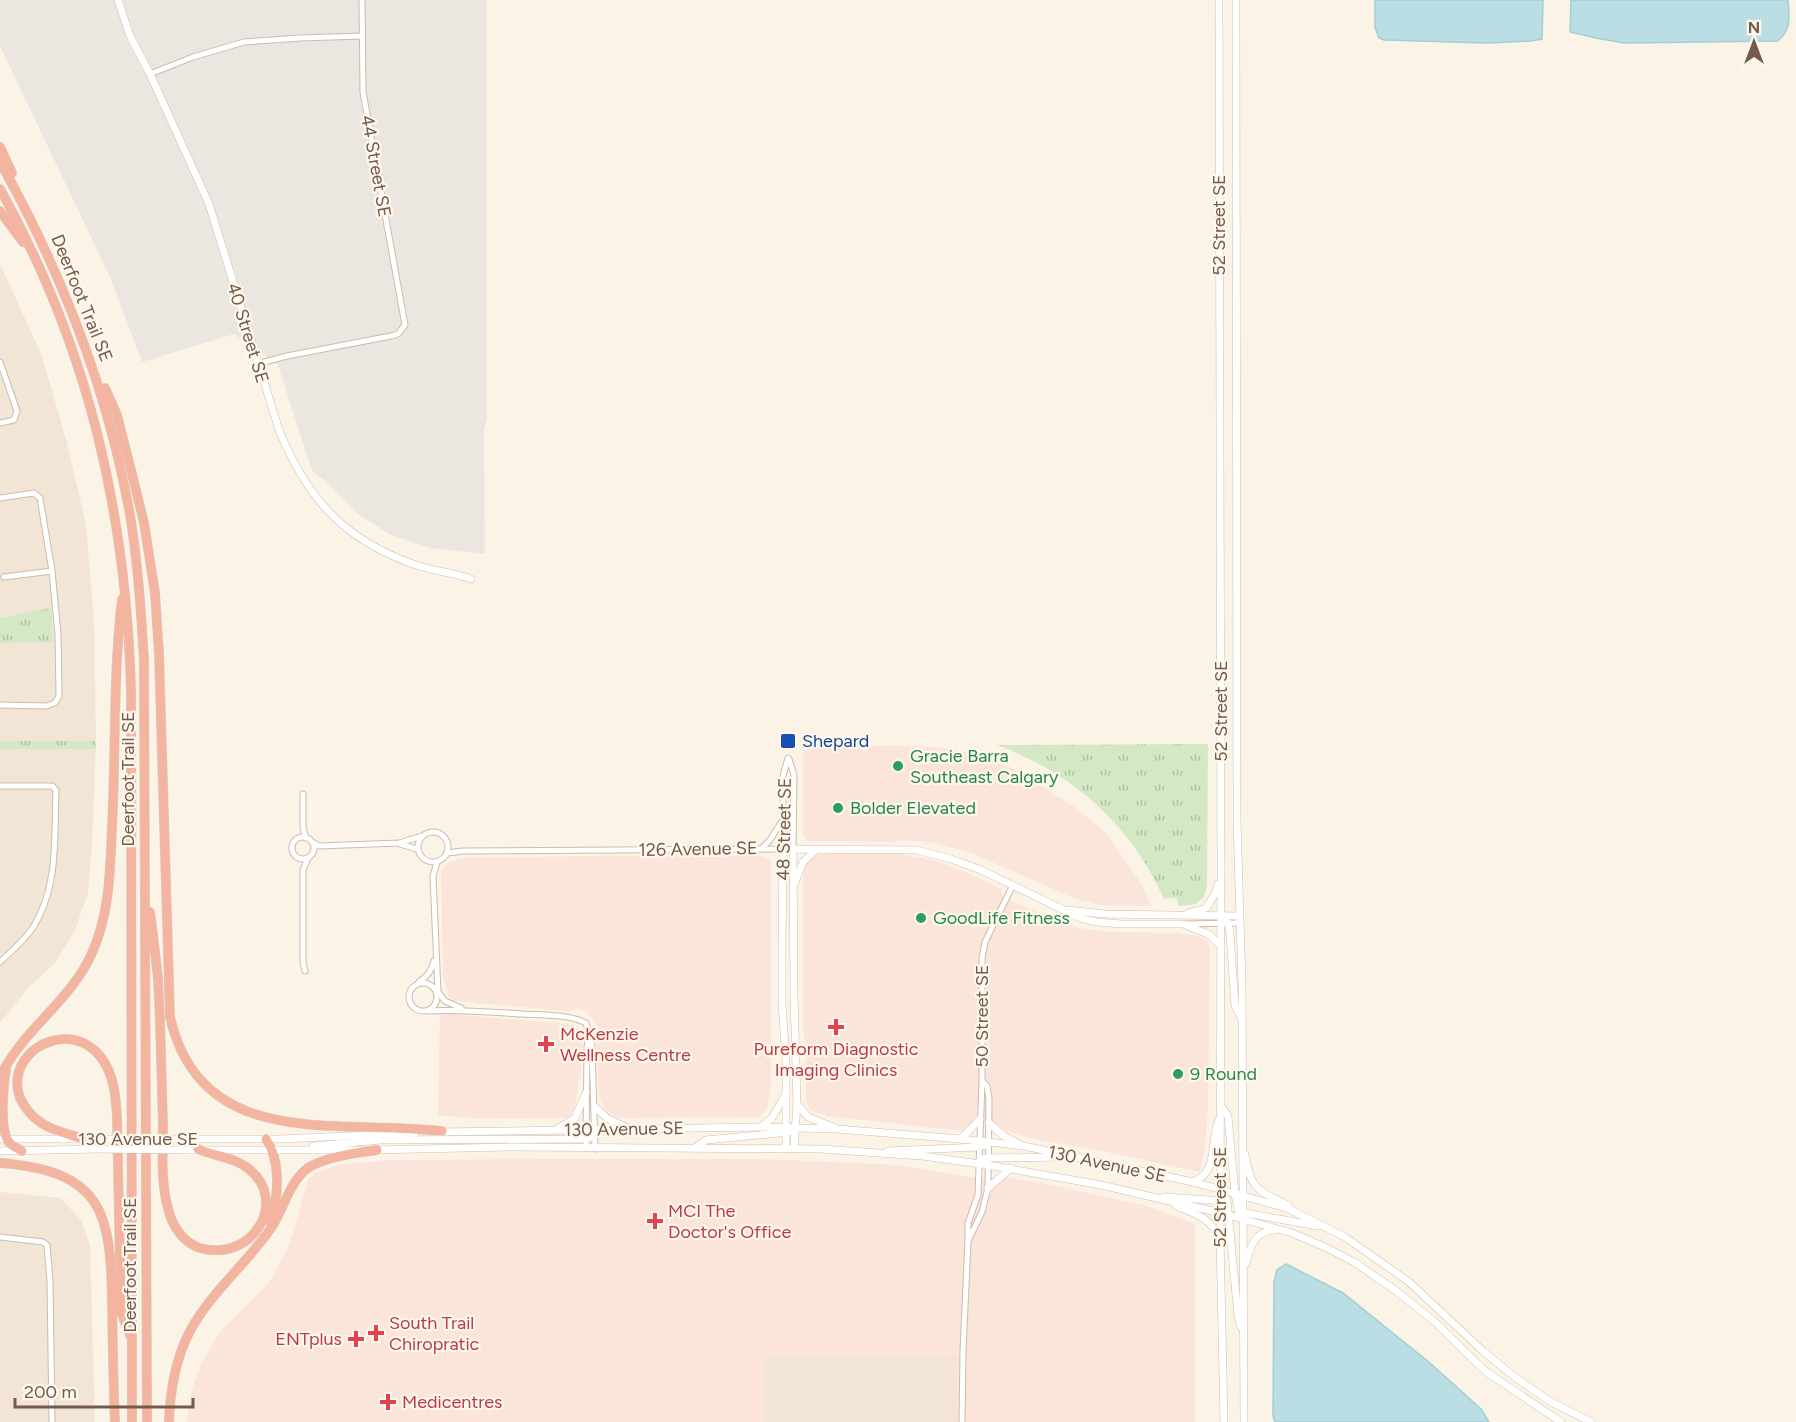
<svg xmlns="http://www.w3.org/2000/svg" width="1796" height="1422" font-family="Figtree,sans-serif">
  <defs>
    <pattern id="grass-tufts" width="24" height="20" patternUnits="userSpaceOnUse" patternTransform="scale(1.5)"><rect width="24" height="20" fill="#d3e9c5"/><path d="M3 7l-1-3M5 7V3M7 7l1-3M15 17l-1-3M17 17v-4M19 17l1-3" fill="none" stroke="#b0c0a2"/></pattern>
  </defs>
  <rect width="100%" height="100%" fill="#fbf3e6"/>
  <g fill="#f3e5d5">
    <polygon points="0,264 42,356 67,443 86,525 94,623 96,741 92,846 88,893 75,930 54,964 28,988 0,1023"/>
    <polygon points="0,1192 60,1198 82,1221 90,1246 95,1422 0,1422"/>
    <polygon points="763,1356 957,1356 957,1422 764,1422"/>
  </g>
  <g fill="#fbe4da">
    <polygon points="803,746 910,746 943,748 971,753 1019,771 1079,810 1106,833 1142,885 1151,906 1099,905 1076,899 974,854 931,842 901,840 894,842 808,841 803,835"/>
    <polygon points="829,853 892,853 930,859 959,869 1002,889 1002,896 1050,918 1079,928 1107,932 1173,933 1194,935 1207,940 1210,947 1208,1107 1205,1147 1200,1172 1093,1149 1028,1138 999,1128 996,1125 971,1125 963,1131 827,1116 810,1110 806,1101 806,1058 803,1022 803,873 807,863 815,856"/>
    <polygon points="760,856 769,859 771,864 771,1085 767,1109 761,1115 757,1117 624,1118 614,1116 603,1107 599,1095 596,1029 594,1021 586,1011 577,1009 568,1011 455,1001 449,997 443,977 441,871 449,862 469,857"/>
    <polygon points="448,1014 567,1024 578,1029 582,1040 581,1070 574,1111 568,1117 563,1118 475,1118 438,1115 440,1015"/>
    <polygon points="558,1159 761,1159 898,1165 967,1177 1004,1177 1047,1184 1147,1206 1195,1224 1195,1422 957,1422 956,1356 764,1356 764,1422 187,1422 190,1397 200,1366 220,1332 265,1287 273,1276 290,1243 308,1180 315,1173 337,1165 391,1160"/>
  </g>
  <polygon fill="#ece6e0" points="0,0 487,0 487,419 484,429 485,554 430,548 391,535 358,514 325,481 312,471 278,365 234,334 142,362 110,277 0,46"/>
  <g fill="url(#grass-tufts)">
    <polygon points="51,608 53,642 0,643 0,618"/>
    <rect x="0" y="741" width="96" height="8"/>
    <path d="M 1208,744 L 1207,885 L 1204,897 L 1196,904 L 1178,906 L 1177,898 L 1164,899 C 1131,825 1073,773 997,745 Z"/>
  </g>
  <g fill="#bbdee4" stroke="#a2ced6" stroke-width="1.5">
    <polygon points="1375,0 1543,0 1542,39 1531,41 1488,43 1384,40 1379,38 1375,27"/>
    <path d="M 1571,0 L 1788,0 C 1789,18 1792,28 1778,41 L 1624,43 L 1596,38 L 1570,32 Z"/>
    <polygon points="1286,1264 1343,1293 1430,1363 1481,1409 1489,1422 1275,1422 1273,1416 1274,1282 1277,1270"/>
  </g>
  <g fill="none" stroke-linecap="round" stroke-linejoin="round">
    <g stroke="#cdbbad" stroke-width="7">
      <g id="street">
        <polyline points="150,74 193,57 244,42 300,38 362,36"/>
        <polyline points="0,362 17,411 14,420 0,423"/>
        <polyline points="257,364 287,356 391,336 398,334 405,325 363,92 362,0"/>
        <polyline points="0,498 34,493 40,498 52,571 58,634 59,696 55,703 46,706 0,705"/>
        <polyline points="4,577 52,571"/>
        <polyline points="789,759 794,775 793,849"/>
        <path d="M 0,786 L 52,786 L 56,790 C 54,838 59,888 32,929 C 23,941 11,952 0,962"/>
        <polyline points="303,794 303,828 306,838"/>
        <circle cx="433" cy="847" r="15"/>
        <circle cx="303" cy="848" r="11"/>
        <polyline points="312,842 319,846 399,843 422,836"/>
        <polyline points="400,844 417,849"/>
        <polyline points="761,849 770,840 782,821"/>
        <polyline points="447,853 463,851 783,849 783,776 788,758"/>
        <polyline points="437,862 433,876 438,992 445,1001 461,1008"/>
        <polyline points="1185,924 1240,923"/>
        <polyline points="305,971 303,963 303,870 308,858"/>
        <path d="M 419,982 C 427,977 432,971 434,961"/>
        <circle cx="423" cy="997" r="14"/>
        <path d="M 427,1011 C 458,1009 490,1012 521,1014 C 542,1015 568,1014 586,1023 L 592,1046 L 595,1149"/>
        <polyline points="586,1148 587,1047 589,1037"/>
        <polyline points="0,1237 43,1242 47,1245 50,1281 52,1422"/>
        <polyline points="968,1241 982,1212 988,1188 989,1099 987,1086 982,1081"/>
        <polyline points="962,1422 963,1351 968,1241 968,1223 978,1195 982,1081 982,958 985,942 1012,887"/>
      </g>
    </g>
    <g stroke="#d2bdad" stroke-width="8">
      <g id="secondary">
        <path d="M 118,0 L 130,36 L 150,74 L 209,204 L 279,430 C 307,498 343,539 413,564 C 432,571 452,572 471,579"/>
        <polyline points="1219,0 1221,869 1220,1238 1224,1422"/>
        <polyline points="1236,0 1237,822 1242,983 1244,1422"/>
        <polyline points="793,849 794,996 797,1104 794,1148"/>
        <polyline points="795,882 803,862 816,850"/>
        <polyline points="1068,910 1104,914 1239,916"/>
        <polyline points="1188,913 1206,908 1215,894 1218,884"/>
        <polyline points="1221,917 1228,923 1230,933 1235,1006 1241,1017"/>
        <polyline points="797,1104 808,1117 835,1128"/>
        <polyline points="1221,1106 1228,1116 1235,1194 1239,1214"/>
        <polyline points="595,1107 608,1119 628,1128"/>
        <polyline points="989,1123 1004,1136 1019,1144"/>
        <polyline points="761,1127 772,1118 786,1094"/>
        <polyline points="557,1129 575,1118 586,1093"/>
        <polyline points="438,1132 761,1127 837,1129 961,1139 1024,1146 1193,1182 1287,1208 1345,1237 1409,1282 1484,1352 1516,1378 1551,1402 1591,1422"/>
        <polyline points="0,1139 100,1139"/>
        <polyline points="184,1139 280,1139 415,1133"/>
        <polyline points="961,1139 980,1119"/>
        <polyline points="313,1146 381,1140 586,1139 592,1137 595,1130"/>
        <polyline points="696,1147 706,1140 790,1132"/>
        <polyline points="786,1148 786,1060 782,1003 782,951 783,849 916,850 951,859 981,870 1080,918 1097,922 1121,924 1183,924 1210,935 1221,946"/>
        <polyline points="184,1150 359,1150"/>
        <polyline points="373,1150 513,1147 821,1149 922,1156 988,1165 1101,1185 1221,1213 1292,1233 1325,1247 1354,1262 1395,1290 1435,1322 1485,1371 1561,1422"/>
        <polyline points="0,1151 99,1149"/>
        <polyline points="888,1151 979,1147 986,1145 989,1142"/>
        <path d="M 1245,1154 C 1251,1190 1257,1190 1288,1205"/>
        <polyline points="978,1163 982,1159 988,1158 1066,1157"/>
        <path d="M 1193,1182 C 1221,1171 1208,1139 1220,1118"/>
        <polyline points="988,1188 1011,1168"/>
        <polyline points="1221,1191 1227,1200 1238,1316 1241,1327"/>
        <polyline points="1164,1197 1225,1201"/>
        <path d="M 1176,1206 C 1196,1214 1208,1216 1219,1237"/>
        <polyline points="1240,1212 1318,1226"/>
        <path d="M 1246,1264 C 1250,1247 1254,1232 1274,1230"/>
      </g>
    </g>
    <g stroke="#d8d1cd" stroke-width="10">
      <g id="highway">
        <polyline points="0,147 12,173"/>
        <path d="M 0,162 C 62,273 108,390 130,515 C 138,563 141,612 144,660 L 147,1422"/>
        <path d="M 0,189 C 88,347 126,510 131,690 L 132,1422"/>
        <polyline points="0,211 23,242"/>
        <path d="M 105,388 L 117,415 L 132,474 L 144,523 L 155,593 L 159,654 L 170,1017 C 201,1152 337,1119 442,1131"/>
        <path d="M 150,912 C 153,935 156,957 158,980 C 161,1027 161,1074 163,1121 C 163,1152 160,1182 169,1212 C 173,1227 184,1243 200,1248 C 253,1263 289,1201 249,1169 C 234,1157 214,1156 198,1149"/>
        <path d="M 6,1070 C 3,1086 0,1125 7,1139 C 9,1145 17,1148 22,1151"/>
        <path d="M 0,1077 C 23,1029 71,1001 92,953 C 110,913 110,870 112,827 C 116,751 113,675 122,599"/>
        <path d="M 83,1139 C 69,1134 52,1131 40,1122 C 31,1116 25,1108 20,1098 C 0,1042 98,1004 114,1089 C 116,1098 116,1107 117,1116 L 121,1312 L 130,1335"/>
        <path d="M 266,1139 C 281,1161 279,1197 270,1222"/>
        <path d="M 0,1163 C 102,1171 111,1211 112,1303 C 113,1343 113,1382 115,1422"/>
        <path d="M 169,1422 C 170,1393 175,1363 187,1337 C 207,1295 246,1265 271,1228 C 284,1209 290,1178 311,1166 C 331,1156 355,1153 377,1150"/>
      </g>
    </g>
    <use href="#street" stroke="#fff" stroke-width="5"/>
    <use href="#secondary" stroke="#fff" stroke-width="7"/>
    <use href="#highway" stroke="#f3b59f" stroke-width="9"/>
    <g stroke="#d2bdad" stroke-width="8" stroke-linecap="butt">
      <g id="secondary-bridge">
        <polyline points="100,1139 184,1139"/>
        <polyline points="99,1149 184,1150"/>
      </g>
    </g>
    <use href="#secondary-bridge" stroke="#fff" stroke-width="7"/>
  </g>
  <rect fill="#1a4fb4" stroke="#fef7ec" stroke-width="2" x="780" y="733" width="16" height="16" rx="3"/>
  <g fill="#2e9e5b" stroke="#fef7ec" stroke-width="2">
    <circle cx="898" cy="766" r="6"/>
    <circle cx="838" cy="808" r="6"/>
    <circle cx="921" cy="918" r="6"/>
    <circle cx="1178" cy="1074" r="6"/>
  </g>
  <g fill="#e0444e" stroke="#fef7ec" stroke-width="2">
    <path d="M833 1018h6v6h6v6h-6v6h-6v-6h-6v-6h6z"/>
    <path d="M543 1035h6v6h6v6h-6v6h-6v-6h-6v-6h6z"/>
    <path d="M652 1212h6v6h6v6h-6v6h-6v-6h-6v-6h6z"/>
    <path d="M373 1324h6v6h6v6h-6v6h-6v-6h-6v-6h6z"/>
    <path d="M353 1330h6v6h6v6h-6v6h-6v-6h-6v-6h6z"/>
    <path d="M385 1393h6v6h6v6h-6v6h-6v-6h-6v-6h6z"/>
  </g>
  <g text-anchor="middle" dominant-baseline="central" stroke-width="4.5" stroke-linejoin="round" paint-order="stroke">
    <g font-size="18" fill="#745a4c" stroke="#fef7ec">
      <text transform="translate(376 166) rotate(80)">44 Street SE</text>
      <text transform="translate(1219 225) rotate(-90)">52 Street SE</text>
      <text transform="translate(82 298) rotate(68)">Deerfoot Trail SE</text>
      <text transform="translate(248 333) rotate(73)">40 Street SE</text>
      <text transform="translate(1221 711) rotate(-90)">52 Street SE</text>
      <text transform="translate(128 779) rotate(-90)">Deerfoot Trail SE</text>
      <text transform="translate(784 829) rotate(-89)">48 Street SE</text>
      <text transform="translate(698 849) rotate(-1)">126 Avenue SE</text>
      <text transform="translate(982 1016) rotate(-90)">50 Street SE</text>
      <text transform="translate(624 1129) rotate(-1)">130 Avenue SE</text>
      <text x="138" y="1139">130 Avenue SE</text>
      <text transform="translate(1107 1164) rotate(12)">130 Avenue SE</text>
      <text transform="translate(1220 1197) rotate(-90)">52 Street SE</text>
      <text transform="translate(130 1265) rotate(-90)">Deerfoot Trail SE</text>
    </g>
    <g font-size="18" fill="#164399" stroke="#fef7ec" text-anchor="start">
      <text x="802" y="741">Shepard</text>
    </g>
    <g font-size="18" fill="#27864d" stroke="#fef7ec" text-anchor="start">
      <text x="910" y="756">Gracie Barra<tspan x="910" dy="21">Southeast Calgary</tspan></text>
      <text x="850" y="808">Bolder Elevated</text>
      <text x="933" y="918">GoodLife Fitness</text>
      <text x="1190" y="1074">9 Round</text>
    </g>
    <g font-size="18" fill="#be3a42" stroke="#fef7ec" text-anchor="start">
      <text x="560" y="1034">McKenzie<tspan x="560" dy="21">Wellness Centre</tspan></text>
      <text x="836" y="1049" text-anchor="middle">Pureform Diagnostic<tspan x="836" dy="21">Imaging Clinics</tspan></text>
      <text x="668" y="1211">MCI The<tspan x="668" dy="21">Doctor's Office</tspan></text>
      <text x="389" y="1323">South Trail<tspan x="389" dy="21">Chiropratic</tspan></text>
      <text x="342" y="1339" text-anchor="end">ENTplus</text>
      <text x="402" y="1402">Medicentres</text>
    </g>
  </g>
  <g transform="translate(1754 42)" stroke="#fef7ec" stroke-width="4.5" paint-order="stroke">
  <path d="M0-4.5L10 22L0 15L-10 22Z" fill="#745a4c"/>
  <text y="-9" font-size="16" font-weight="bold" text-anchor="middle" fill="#745a4c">N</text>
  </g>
  <path d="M15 1398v9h178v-9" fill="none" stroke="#745a4c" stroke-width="3"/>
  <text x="24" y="1398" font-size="18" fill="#745a4c" stroke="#fef7ec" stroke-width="4.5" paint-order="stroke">200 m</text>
</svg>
